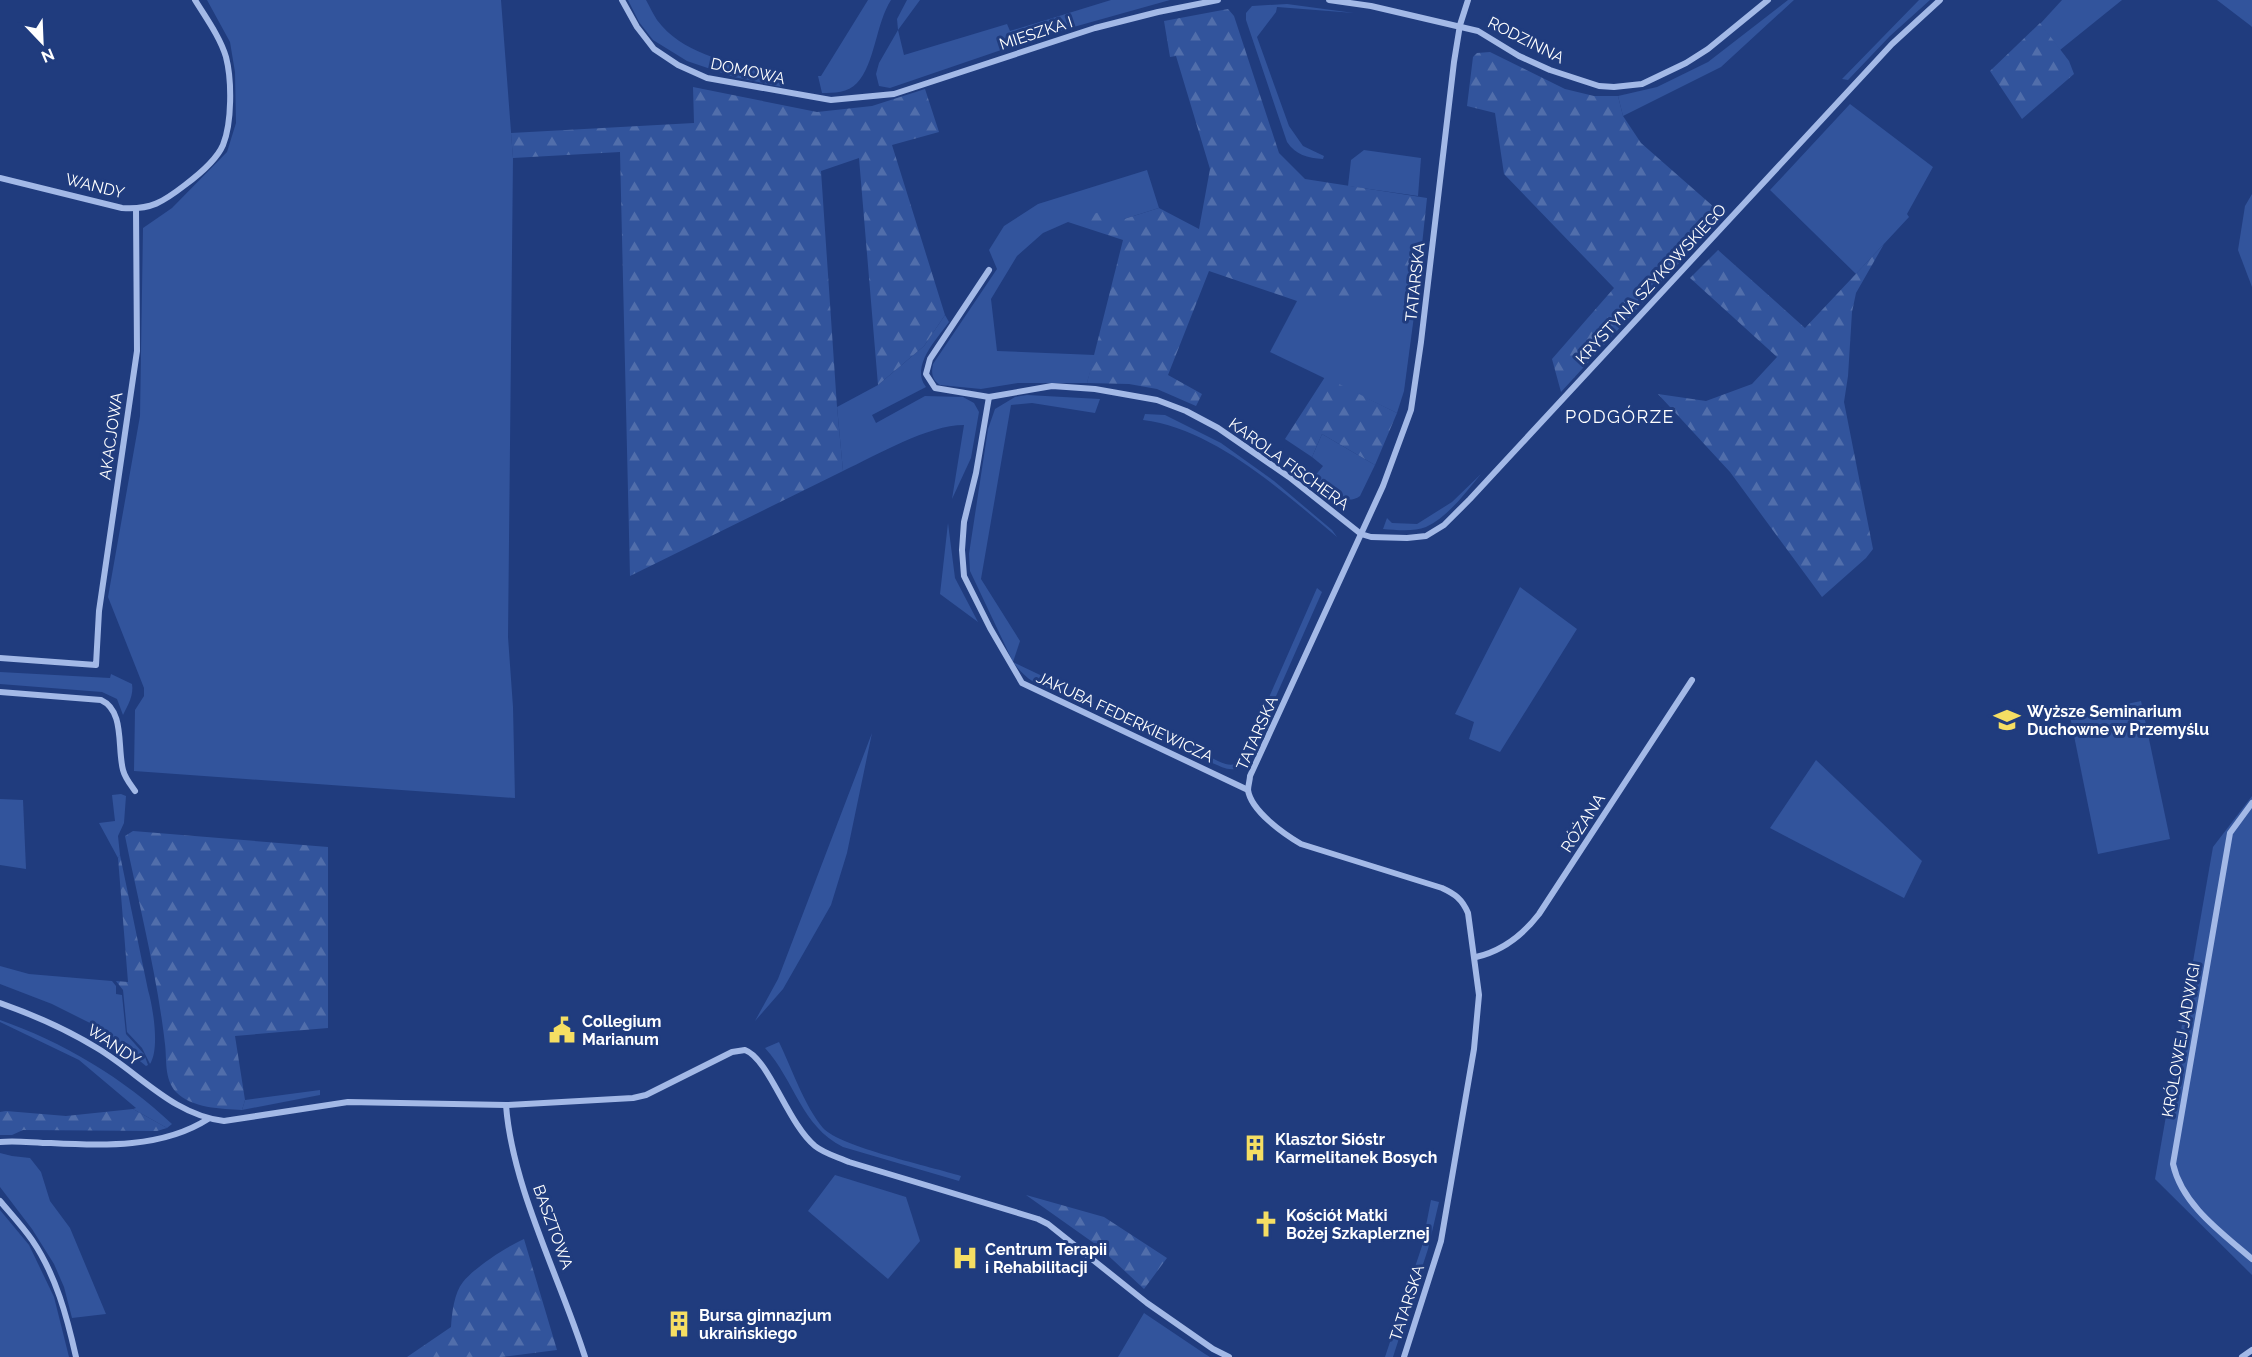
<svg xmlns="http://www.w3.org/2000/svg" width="2252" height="1357" font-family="Raleway,sans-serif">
  <defs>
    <pattern id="forest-firs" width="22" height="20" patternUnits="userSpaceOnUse" patternTransform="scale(1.5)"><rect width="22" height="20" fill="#32549c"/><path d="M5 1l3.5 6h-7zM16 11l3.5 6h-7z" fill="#516eab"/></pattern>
  </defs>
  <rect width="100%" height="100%" fill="#203c7e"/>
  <g fill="#32549c">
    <polygon points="207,0 501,0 513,158 508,637 513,707 515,798 134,771 135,710 144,696 144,688 108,597 140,416 143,228 172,208 227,152 236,123 235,72 230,42"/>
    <path d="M 628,0 L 646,0 C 650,7 653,14 657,20 C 685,58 740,64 782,75 L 782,87 L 734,77 L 687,61 L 653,40 L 639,22 Z"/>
    <path d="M 868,0 L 891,0 C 876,23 875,64 857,83 C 848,93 834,93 822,93 L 818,76 L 821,76 Z"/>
    <polygon points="907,0 920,0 898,30 904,55 1007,24 1010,31 1111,0 1170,0 1045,35 890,88 879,86 876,74 879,63 898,30 897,19"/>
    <polygon points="1788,0 1794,0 1721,67 1623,116 1618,96 1657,87 1708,62"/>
    <polygon points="1919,0 1930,0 1890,36 1848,80 1842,79"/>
    <polygon points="2062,0 2122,0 2060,50 2040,24"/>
    <polygon points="2217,0 2252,0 2252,27 2251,26"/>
    <path d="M 1287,4 L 1354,13 L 1277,7 L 1276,12 L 1257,37 L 1289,126 L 1303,146 L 1324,156 L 1323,159 C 1307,158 1296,155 1287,142 L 1246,20 L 1246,13 L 1252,6 Z"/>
    <polygon points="1850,104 1933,167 1907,214 1909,217 1856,274 1770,190"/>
    <polygon points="1364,150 1421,158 1418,196 1348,186 1351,160"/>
    <path d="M 1147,170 L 1159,208 L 1124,219 L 1068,222 L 1043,233 L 1017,256 L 991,299 L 997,351 L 1095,355 L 1087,383 L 1018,383 L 981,389 L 940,385 C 932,380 931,373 933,364 L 997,269 L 989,250 L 1004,226 L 1038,204 Z"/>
    <polygon points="2252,194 2252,287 2238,250 2245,206"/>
    <polygon points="1297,301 1416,301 1404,391 1397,413 1270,352"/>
    <path d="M 945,315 L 949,322 C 937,339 910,366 926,387 L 872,415 L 876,423 L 925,396 L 963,397 L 974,403 L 979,412 L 971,458 L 952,499 L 964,425 C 928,425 877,455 843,471 L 837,407 L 878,385 L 924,346 Z"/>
    <path d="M 1027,395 L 1100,399 L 1095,413 L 1032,403 L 1011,405 L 981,579 L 1020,641 L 1013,662 L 1059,684 L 1054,689 C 1036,686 1024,677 1013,662 L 970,571 L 969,554 L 988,429 L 995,409 L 1015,397 Z"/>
    <path d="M 1145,414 L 1165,415 L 1221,443 L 1274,481 L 1332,530 L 1337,537 C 1283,492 1215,429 1143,420 Z"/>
    <path d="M 1322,434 L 1375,465 L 1360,496 C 1343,508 1327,487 1314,477 L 1323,466 L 1312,457 Z"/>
    <path d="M 1481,474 C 1465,493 1449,516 1426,527 C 1414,532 1396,530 1383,529 L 1387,518 L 1392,523 L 1417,524 L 1452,502 Z"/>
    <polygon points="948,523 955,578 978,622 940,594"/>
    <polygon points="1520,587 1577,629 1500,752 1469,739 1474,722 1455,714"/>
    <path d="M 1317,588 L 1322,592 L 1250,755 C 1237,776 1228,770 1208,761 L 1210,757 C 1220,762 1231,769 1241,761 Z"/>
    <path d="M 0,672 L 110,678 L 111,674 L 132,684 C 134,695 128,705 123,715 L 117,699 L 102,692 L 0,684 Z"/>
    <polygon points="2141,701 2170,839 2098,854 2070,716"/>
    <polygon points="872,733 847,853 831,905 783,989 755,1021 778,979"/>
    <polygon points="1816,760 1922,861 1904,898 1770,828"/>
    <polygon points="121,794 126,796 124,823 118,836 120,855 118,858 99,823 115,821 112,795"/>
    <polygon points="2252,796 2252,1275 2155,1179 2213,847"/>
    <polygon points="0,799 23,800 26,869 0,865"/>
    <polygon points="0,966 29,974 112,981 116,986 116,994 122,995 126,1034 144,1054 148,1065 146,1066 98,1027 52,1004 0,984"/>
    <path d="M 123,990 L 148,990 C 153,1007 160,1049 150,1064 L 142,1048 L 127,1032 Z"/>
    <path d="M 0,1020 C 61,1041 125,1079 172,1124 L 167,1128 L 133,1109 L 136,1108 L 79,1060 L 0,1022 Z"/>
    <path d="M 779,1042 C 792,1069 804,1105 823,1128 C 840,1147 933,1167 961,1176 L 959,1181 L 843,1147 C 801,1126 795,1081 765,1048 Z"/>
    <polygon points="320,1090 320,1095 242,1110 245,1100"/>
    <polygon points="0,1153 12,1156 30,1158 41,1172 50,1201 70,1228 106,1314 72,1318 64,1287 54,1264 32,1229 0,1187"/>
    <polygon points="835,1175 906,1197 920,1241 888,1279 808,1211"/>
    <polygon points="1431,1200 1439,1202 1428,1249 1393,1357 1385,1357 1422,1246"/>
    <polygon points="0,1210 29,1245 54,1297 69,1357 0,1357"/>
    <polygon points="1144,1313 1205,1354 1210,1357 1118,1357"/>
  </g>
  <g fill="url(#forest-firs)">
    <polygon points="1228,9 1234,16 1279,153 1305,179 1427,198 1416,301 1297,301 1209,271 1168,375 1202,394 1196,406 1157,389 1129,384 1087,383 1123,240 1068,222 1112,208 1124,219 1159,208 1199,229 1210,169 1176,56 1170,57 1164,21"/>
    <polygon points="2040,23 2069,61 2074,74 2022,119 1990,71"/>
    <polygon points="1490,52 1565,89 1594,96 1618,96 1623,116 1641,143 1723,215 1561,392 1552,359 1614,288 1504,174 1495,113 1467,106 1473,57 1477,53"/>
    <polygon points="693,87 817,112 872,106 925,89 939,132 892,145 945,315 924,346 878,385 859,158 821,171 837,407 843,471 630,576 620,152 513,158 511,133 694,123"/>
    <polygon points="1884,244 1856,293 1852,312 1848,376 1844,402 1873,549 1866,558 1822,597 1730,472 1658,394 1706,401 1752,384 1777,357 1690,278 1718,250 1805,328"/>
    <polygon points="1325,377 1397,413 1375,465 1322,434 1312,457 1285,439"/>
    <path d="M 133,831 L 328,847 L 328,1028 L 235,1036 L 245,1100 L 242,1110 C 222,1109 191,1108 176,1092 C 164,1079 167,1060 165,1044 C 157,974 139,905 125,836 Z"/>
    <polygon points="120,855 148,990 123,990 116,981 128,982 118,858"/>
    <polygon points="133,1109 167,1128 157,1131 23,1130 12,1135 0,1135 0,1112 6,1111 66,1116"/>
    <polygon points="1026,1195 1104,1217 1167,1258 1144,1289 1098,1246"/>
    <path d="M 524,1239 L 557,1350 L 501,1357 L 407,1357 L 451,1327 C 452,1313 454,1293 463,1282 C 475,1267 506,1247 524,1239 Z"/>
  </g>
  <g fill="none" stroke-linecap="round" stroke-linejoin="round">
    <g stroke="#a3b9e7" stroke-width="6">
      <polyline points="622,0 637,27 654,49 678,65 707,78 831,100 894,94 1095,28 1158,12 1218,0"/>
      <polyline points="1329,0 1371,6 1478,31 1519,56 1550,70 1599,86 1614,87 1642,84 1686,63 1708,49 1768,0"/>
      <path d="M 0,178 L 122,208 C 151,210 163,202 185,185 C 197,176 217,159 223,145 C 232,123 232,80 226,57 C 220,37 206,18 195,0"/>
      <polyline points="989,270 930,359 926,374 935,388 989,397 1052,386 1095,389 1157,400 1186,411 1218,428 1289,477 1361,534 1371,537 1407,538 1426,536 1444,525 1470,499 1892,44 1940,0"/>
      <polyline points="989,397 976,473 964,522 962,550 964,576 990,628 1022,683 1248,790"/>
      <polyline points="0,658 96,665 99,611 137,351 136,209"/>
      <path d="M 0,692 L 101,700 C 125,711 117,747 123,770 C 125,778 130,784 135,791"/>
      <path d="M 2252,803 L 2230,833 L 2173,1164 C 2182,1205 2222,1233 2252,1259"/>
      <path d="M 1476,957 C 1502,951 1522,936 1539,914 L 1692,680"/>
      <path d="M 0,1003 C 34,1015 66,1029 97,1048 C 139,1073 173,1115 224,1121 L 348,1102 L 506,1105 L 633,1098 L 646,1095 L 732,1052 L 745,1050 C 769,1059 788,1124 815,1146 C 825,1154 838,1157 849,1162 L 1038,1219 L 1048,1224 L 1147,1303 L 1213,1349 L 1229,1357"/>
      <path d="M 506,1105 C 512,1187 560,1278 585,1357"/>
      <path d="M 0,1142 C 16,1140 34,1143 51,1143 C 103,1146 163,1148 208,1119"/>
      <path d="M 0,1201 C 11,1214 23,1227 32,1240 C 56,1275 67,1317 76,1357"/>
      <path d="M 1404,1357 L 1441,1241 L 1474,1049 L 1479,995 L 1468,913 C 1462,899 1455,894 1442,888 L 1301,844 C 1284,834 1251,811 1248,790 C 1248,786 1250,780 1250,776 L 1383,486 L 1411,410 L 1421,342 L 1454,62 L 1460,25 L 1468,0"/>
      <polyline points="2242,1357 2252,1350"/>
    </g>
  </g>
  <defs>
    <g id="university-bare" transform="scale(2.07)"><path d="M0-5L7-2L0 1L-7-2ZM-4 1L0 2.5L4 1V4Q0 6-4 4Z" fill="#f5de63" stroke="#203c7e" stroke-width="2.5" paint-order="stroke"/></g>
    <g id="civic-bare" transform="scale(2.07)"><path d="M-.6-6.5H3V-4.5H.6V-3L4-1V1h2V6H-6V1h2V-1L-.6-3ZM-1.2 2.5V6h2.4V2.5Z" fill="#f5de63" stroke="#203c7e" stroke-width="2.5" paint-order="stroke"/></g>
    <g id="building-bare" transform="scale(2.07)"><path d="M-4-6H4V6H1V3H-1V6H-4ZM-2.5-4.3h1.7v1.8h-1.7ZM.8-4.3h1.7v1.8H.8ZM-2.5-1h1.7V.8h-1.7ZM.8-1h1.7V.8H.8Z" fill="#f5de63" stroke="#203c7e" stroke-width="2.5" paint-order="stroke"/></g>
    <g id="church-bare" transform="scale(2.07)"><path d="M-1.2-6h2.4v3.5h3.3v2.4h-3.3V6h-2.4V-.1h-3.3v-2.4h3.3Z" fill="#f5de63" stroke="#203c7e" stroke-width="2.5" paint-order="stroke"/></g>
    <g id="hospital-bare" transform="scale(2.07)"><path d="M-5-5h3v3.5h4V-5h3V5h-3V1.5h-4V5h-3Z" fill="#f5de63" stroke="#203c7e" stroke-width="2.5" paint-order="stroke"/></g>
  </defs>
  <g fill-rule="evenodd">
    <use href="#university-bare" x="2007" y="720"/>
    <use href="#civic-bare" x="562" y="1030"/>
    <use href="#building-bare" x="1255" y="1148"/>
    <use href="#church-bare" x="1266" y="1224"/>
    <use href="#hospital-bare" x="965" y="1258"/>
    <use href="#building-bare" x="679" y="1324"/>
  </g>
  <g text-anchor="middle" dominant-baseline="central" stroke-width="6" stroke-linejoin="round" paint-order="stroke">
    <g font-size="16" fill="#fff" stroke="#203c7e">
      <text transform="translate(1036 33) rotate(-18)">MIESZKA I</text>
      <text transform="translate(1526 40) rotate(27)">RODZINNA</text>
      <text transform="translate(748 71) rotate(12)">DOMOWA</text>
      <text transform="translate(95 186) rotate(14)">WANDY</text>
      <text transform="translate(1415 282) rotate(-84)">TATARSKA</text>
      <text transform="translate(1651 284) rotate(-47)">KRYSTYNA SZYKOWSKIEGO</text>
      <text transform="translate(111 436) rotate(-82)">AKACJOWA</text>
      <text transform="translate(1289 464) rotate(36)">KAROLA FISCHERA</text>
      <text transform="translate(1125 717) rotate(25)">JAKUBA FEDERKIEWICZA</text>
      <text transform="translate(1257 733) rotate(-66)">TATARSKA</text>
      <text transform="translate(1583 823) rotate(-57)">RÓŻANA</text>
      <text transform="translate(2181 1040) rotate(-80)">KRÓLOWEJ JADWIGI</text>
      <text transform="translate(114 1045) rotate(34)">WANDY</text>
      <text transform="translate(553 1227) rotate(70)">BASZTOWA</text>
      <text transform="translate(1407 1303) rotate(-72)">TATARSKA</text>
    </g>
    <g font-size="16" font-weight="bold" fill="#fff" stroke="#203c7e" text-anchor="start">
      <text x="2027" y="711">Wyższe Seminarium<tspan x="2027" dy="18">Duchowne w Przemyślu</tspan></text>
      <text x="582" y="1021">Collegium<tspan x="582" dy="18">Marianum</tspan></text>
      <text x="1275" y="1139">Klasztor Sióstr<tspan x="1275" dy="18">Karmelitanek Bosych</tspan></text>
      <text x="1286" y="1215">Kościół Matki<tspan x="1286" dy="18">Bożej Szkaplerznej</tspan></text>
      <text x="985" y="1249">Centrum Terapii<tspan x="985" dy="18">i Rehabilitacji</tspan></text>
      <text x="699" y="1315">Bursa gimnazjum<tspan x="699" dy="18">ukraińskiego</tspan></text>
    </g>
    <g font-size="18" letter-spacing="1.5" fill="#fff" stroke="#203c7e">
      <text x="1620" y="416">PODGÓRZE</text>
    </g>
  </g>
  <g transform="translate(42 42) rotate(157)" stroke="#203c7e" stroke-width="4.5" paint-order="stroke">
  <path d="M0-4.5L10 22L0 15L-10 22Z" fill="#ffffff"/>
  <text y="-9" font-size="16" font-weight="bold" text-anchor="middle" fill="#ffffff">N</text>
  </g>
</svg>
